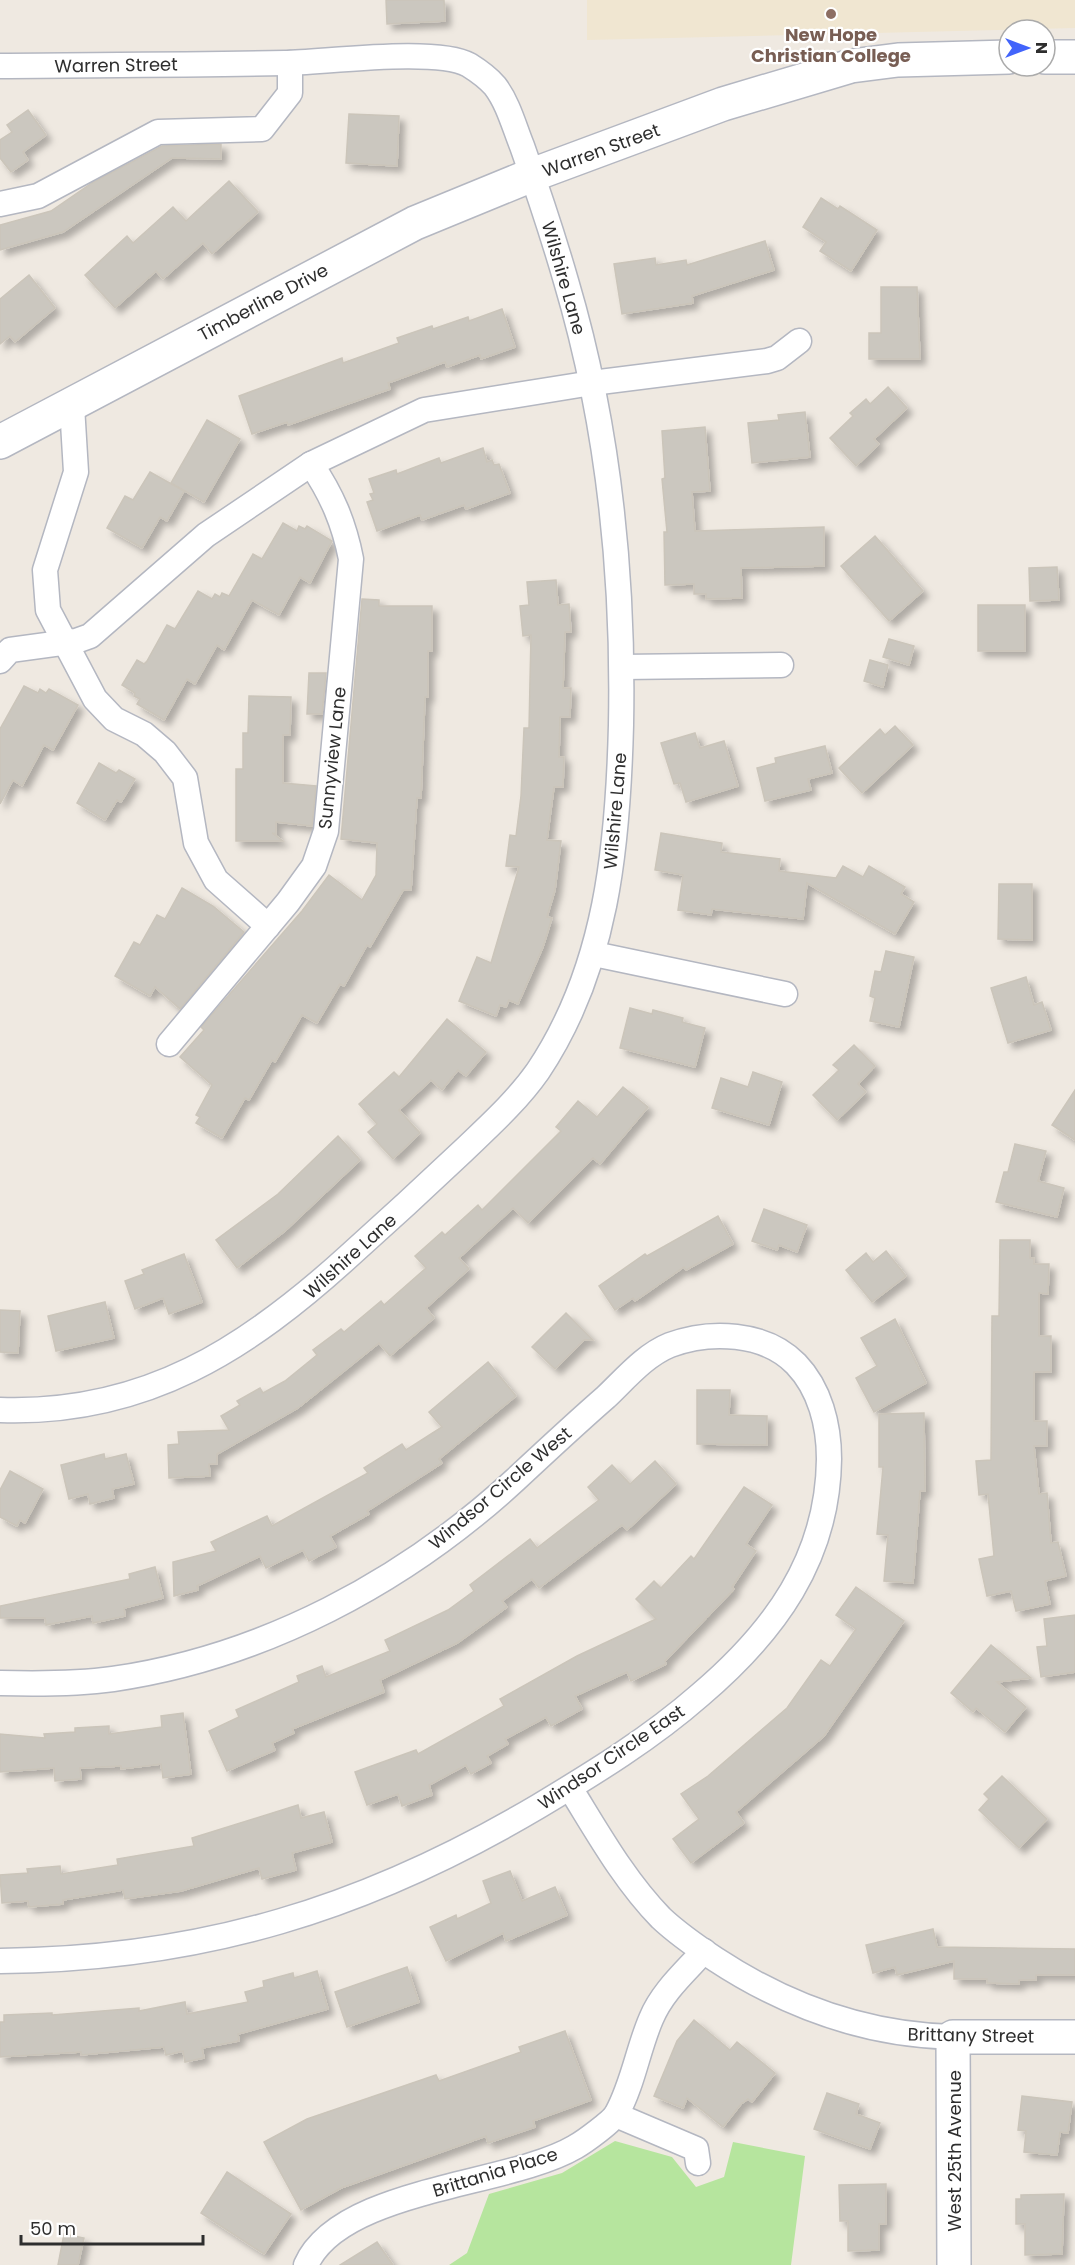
<svg xmlns="http://www.w3.org/2000/svg" width="1075" height="2265" font-family="Poppins,sans-serif">
  <defs>
    <filter id="shadow"><feDropShadow dx="5.5" dy="5.5" stdDeviation="3" flood-color="#0004"/></filter>
  </defs>
  <rect width="100%" height="100%" fill="#efe9e1"/>
  <polygon fill="#f0e6d1" points="587,0 1075,0 1075,28 587,40"/>
  <polygon fill="#b6e59e" points="615,2141 672,2157 696,2187 724,2177 733,2142 805,2156 791,2265 449,2265 467,2253 489,2194 562,2173"/>
  <g fill="#cbc7bf" stroke="#cbc5ba" stroke-width="1.5" filter="url(#shadow)">
    <polygon points="386,0 444,0 445,21 387,24"/>
    <polygon points="28,110 46,135 23,152 28,160 11,172 0,158 0,140 12,132 7,125"/>
    <polygon points="349,114 399,116 397,166 346,163"/>
    <polygon points="221,144 221,159 172,158 63,232 0,250 0,225 51,211 92,183 162,146"/>
    <polygon points="229,181 258,212 212,254 203,243 163,279 156,271 115,308 85,275 127,236 133,243 173,207 186,221"/>
    <polygon points="821,198 838,209 840,206 877,230 851,271 820,251 826,242 803,227"/>
    <polygon points="765,241 774,270 692,296 693,303 622,314 614,264 655,258 656,265 686,260 687,265"/>
    <polygon points="29,275 55,308 15,342 10,336 0,344 0,299"/>
    <polygon points="881,287 917,287 920,359 869,359 869,333 881,333"/>
    <polygon points="502,309 515,347 481,359 480,355 447,367 445,362 388,383 390,389 288,425 287,422 252,434 239,396 342,358 343,363 399,343 397,338 432,326 433,329 468,317 469,321"/>
    <polygon points="888,387 907,408 874,439 879,444 856,466 830,438 853,416 850,413 866,399 870,404"/>
    <polygon points="805,412 810,457 752,463 748,423 779,420 778,415"/>
    <polygon points="207,420 240,439 204,502 171,483"/>
    <polygon points="705,427 710,491 692,492 695,531 824,527 824,566 741,568 742,598 706,599 706,594 694,594 694,584 665,585 664,532 667,532 662,479 665,478 662,431"/>
    <polygon points="483,448 487,462 492,460 494,465 499,464 510,493 466,509 464,505 422,520 420,515 377,531 367,502 373,500 370,494 374,493 369,479 396,470 397,474 439,458 441,463"/>
    <polygon points="150,472 184,491 167,521 160,517 142,548 107,528 125,496 133,500"/>
    <polygon points="283,523 297,531 299,526 305,529 307,526 332,541 310,583 300,577 279,615 252,600 224,650 217,645 195,684 187,679 164,720 137,704 140,699 134,696 135,693 122,685 137,660 144,664 147,661 167,625 175,629 198,591 212,599 215,594 220,597 222,593 229,596 253,554 262,559"/>
    <polygon points="875,536 923,591 889,621 841,566"/>
    <polygon points="1057,567 1059,600 1030,601 1029,568"/>
    <polygon points="556,580 558,605 569,604 571,632 565,632 563,688 571,688 570,717 560,717 559,757 564,757 563,787 554,787 547,840 561,841 555,890 547,917 552,918 543,947 518,1004 509,1000 506,1007 500,1005 496,1016 459,1001 477,957 491,963 519,867 506,866 510,835 516,836 521,796 524,728 529,728 531,635 523,636 520,606 529,605 527,582"/>
    <polygon points="362,599 379,600 379,606 432,606 432,651 428,651 428,697 425,697 421,798 417,798 411,890 403,890 370,947 367,945 344,986 340,984 317,1023 302,1015 275,1062 272,1060 249,1100 245,1098 222,1138 196,1123 200,1117 196,1115 212,1085 180,1057 204,1030 201,1027 302,911 329,875 362,900 376,875 377,843 341,839"/>
    <rect x="978" y="605" width="47" height="46"/>
    <polygon points="889,639 914,646 909,665 883,657"/>
    <polygon points="870,660 888,665 883,687 864,681"/>
    <polygon points="309,673 326,673 322,714 307,714"/>
    <polygon points="24,686 38,693 40,689 46,693 49,689 78,705 53,750 44,745 22,786 13,780 0,804 0,729"/>
    <polygon points="249,696 291,697 290,735 283,735 283,783 316,786 312,826 276,822 276,834 272,833 283,841 236,841 236,769 243,769 243,733 248,733"/>
    <polygon points="895,726 913,745 862,793 839,768 880,729 885,735"/>
    <polygon points="695,733 700,748 724,741 738,786 686,802 680,783 674,784 661,743"/>
    <polygon points="825,746 832,773 808,779 811,790 765,801 757,768 776,763 775,758"/>
    <polygon points="99,763 116,773 119,770 135,779 121,802 117,800 105,820 77,803"/>
    <polygon points="661,833 722,843 721,852 780,859 779,871 836,878 843,866 863,877 869,866 905,887 901,894 914,902 895,934 807,883 803,919 712,909 711,915 678,910 683,875 655,870"/>
    <polygon points="999,884 1032,884 1032,940 998,939"/>
    <polygon points="182,888 213,906 244,932 180,1009 155,987 150,996 115,976 134,942 140,945 157,915 165,919"/>
    <polygon points="886,951 914,957 899,1027 870,1021 875,998 870,996 875,971 881,972"/>
    <polygon points="1026,977 1034,1005 1042,1002 1051,1030 1008,1043 991,988"/>
    <polygon points="630,1008 652,1014 653,1010 683,1018 682,1022 705,1028 695,1067 620,1048"/>
    <polygon points="447,1019 486,1052 466,1076 458,1070 442,1090 431,1080 399,1110 420,1133 393,1159 368,1132 377,1124 359,1104 394,1072 399,1077"/>
    <polygon points="854,1045 875,1066 858,1084 866,1092 837,1120 813,1095 839,1070 833,1065"/>
    <polygon points="753,1072 782,1082 769,1125 712,1108 721,1078 748,1087"/>
    <polygon points="623,1087 648,1107 600,1164 593,1158 528,1223 513,1208 459,1258 469,1269 426,1308 434,1318 390,1356 379,1343 298,1408 217,1454 217,1464 209,1464 210,1476 169,1478 168,1445 179,1444 178,1432 229,1430 221,1416 240,1405 237,1401 260,1388 263,1393 285,1381 317,1355 313,1350 341,1329 344,1332 381,1301 384,1305 426,1268 415,1256 442,1232 445,1235 478,1205 482,1210 561,1131 556,1127 578,1101 597,1117"/>
    <polygon points="1075,1090 1075,1140 1052,1125"/>
    <polygon points="338,1136 360,1160 285,1231 237,1268 216,1240 278,1194"/>
    <polygon points="1015,1144 1046,1151 1038,1181 1064,1188 1057,1217 996,1202 1004,1172 1008,1172"/>
    <polygon points="764,1209 807,1225 797,1252 779,1245 777,1250 752,1241"/>
    <polygon points="718,1216 733,1244 686,1270 684,1267 635,1301 633,1298 615,1310 599,1286 645,1254 647,1256"/>
    <polygon points="1000,1240 1030,1240 1030,1258 1034,1258 1034,1264 1049,1264 1048,1294 1039,1293 1039,1336 1051,1336 1051,1372 1034,1372 1034,1421 1047,1421 1047,1446 1034,1446 1039,1494 1047,1493 1051,1543 1058,1542 1066,1576 1045,1581 1050,1604 1016,1611 1011,1591 987,1596 979,1559 994,1556 988,1494 979,1495 976,1461 991,1460 992,1316 999,1316"/>
    <polygon points="886,1251 906,1276 872,1302 846,1270 866,1253 873,1262"/>
    <polygon points="184,1254 202,1302 169,1314 163,1298 135,1309 125,1281 144,1274 142,1270"/>
    <polygon points="105,1302 114,1338 56,1351 48,1316"/>
    <polygon points="0,1310 20,1311 18,1353 0,1352"/>
    <polygon points="566,1313 593,1340 584,1340 555,1369 532,1347"/>
    <polygon points="895,1319 926,1383 874,1412 856,1378 877,1366 861,1338"/>
    <polygon points="488,1362 516,1396 439,1459 442,1463 367,1511 369,1514 330,1536 336,1547 309,1561 303,1550 266,1568 260,1556 197,1586 198,1590 174,1596 173,1562 216,1551 211,1542 267,1516 272,1526 368,1473 364,1468 402,1444 406,1450 442,1427 429,1412"/>
    <polygon points="697,1390 730,1390 729,1415 767,1416 767,1445 697,1444"/>
    <polygon points="924,1413 925,1491 920,1491 913,1583 884,1581 888,1535 877,1534 883,1467 879,1467 879,1414"/>
    <polygon points="104,1454 105,1459 126,1454 134,1484 112,1489 114,1498 90,1504 88,1494 69,1499 61,1465"/>
    <polygon points="655,1461 676,1484 627,1530 622,1525 539,1588 532,1579 502,1601 507,1607 457,1643 380,1680 384,1692 292,1729 294,1733 272,1743 275,1750 227,1771 209,1731 239,1717 236,1710 299,1682 297,1676 322,1666 326,1677 390,1651 385,1640 448,1610 474,1591 470,1585 530,1539 537,1548 599,1500 588,1487 612,1465 630,1484"/>
    <polygon points="10,1471 43,1489 25,1523 20,1520 17,1526 0,1517 0,1490"/>
    <polygon points="744,1487 772,1505 746,1544 756,1551 732,1587 734,1589 665,1661 666,1664 631,1681 627,1672 575,1696 582,1709 551,1726 546,1717 505,1739 508,1744 487,1756 491,1763 471,1774 466,1765 429,1785 432,1795 402,1806 398,1794 367,1805 355,1772 416,1750 418,1754 504,1706 500,1699 577,1656 656,1619 636,1599 654,1581 661,1588 691,1556 694,1559"/>
    <polygon points="155,1567 163,1598 124,1608 125,1616 93,1623 92,1616 46,1625 45,1618 0,1618 0,1606 130,1579 129,1574"/>
    <polygon points="856,1587 904,1621 824,1736 736,1812 744,1823 691,1863 673,1839 699,1819 681,1794 708,1776 787,1708 821,1660 830,1666 856,1629 836,1615"/>
    <polygon points="1075,1615 1075,1672 1041,1677 1037,1647 1047,1646 1044,1619"/>
    <polygon points="991,1645 1031,1678 997,1682 1026,1707 1005,1732 976,1708 973,1712 951,1693"/>
    <polygon points="183,1713 191,1774 163,1778 161,1764 121,1769 121,1766 80,1768 81,1779 55,1781 54,1768 0,1772 0,1734 45,1738 44,1734 75,1732 75,1728 109,1726 109,1734 162,1727 161,1716"/>
    <polygon points="1002,1776 1047,1819 1019,1848 979,1810 989,1799 984,1794"/>
    <polygon points="298,1805 301,1818 324,1812 332,1842 292,1853 296,1870 262,1879 259,1868 181,1891 125,1899 123,1890 63,1900 63,1904 29,1907 28,1901 2,1903 0,1875 28,1873 27,1869 60,1866 61,1874 118,1865 117,1859 194,1846 192,1838"/>
    <polygon points="510,1871 522,1901 555,1887 567,1915 506,1941 503,1933 446,1961 430,1927 456,1915 457,1919 491,1903 483,1881"/>
    <polygon points="933,1929 937,1947 1075,1949 1075,1975 1036,1975 1036,1980 1019,1980 1019,1984 987,1983 987,1979 954,1979 954,1961 897,1975 895,1967 873,1973 866,1945"/>
    <polygon points="407,1967 419,2002 347,2027 335,1992"/>
    <polygon points="317,1971 328,2009 238,2034 239,2041 202,2048 204,2058 185,2062 183,2051 166,2055 164,2047 81,2055 81,2052 0,2057 0,2022 4,2022 4,2015 52,2013 52,2015 139,2008 139,2011 185,2002 187,2014 248,2002 245,1992 264,1987 263,1981 293,1973 294,1978"/>
    <polygon points="694,2020 730,2050 737,2042 775,2073 752,2102 748,2099 741,2104 723,2127 687,2098 683,2108 654,2096 677,2041"/>
    <polygon points="565,2031 591,2100 533,2121 535,2127 488,2143 486,2136 341,2188 301,2210 264,2142 307,2119 436,2075 439,2081 521,2052 519,2047"/>
    <polygon points="827,2093 859,2104 856,2114 880,2123 870,2149 814,2129"/>
    <polygon points="1022,2096 1072,2102 1068,2133 1060,2132 1057,2155 1024,2152 1026,2131 1018,2130"/>
    <polygon points="227,2172 291,2214 264,2254 201,2213"/>
    <polygon points="886,2184 886,2224 879,2224 879,2250 848,2251 848,2221 840,2221 839,2185"/>
    <polygon points="1064,2194 1062,2254 1025,2255 1025,2224 1016,2224 1016,2199 1021,2199 1021,2195"/>
    <polygon points="64,2234 84,2238 78,2265 58,2265"/>
    <polygon points="377,2242 393,2265 340,2265"/>
  </g>
  <g fill="none" stroke-linecap="round" stroke-linejoin="round">
    <g stroke="#b4b7c1" stroke-width="27">
      <g id="street">
        <path d="M 0,66 C 95,65 190,65 285,63 C 327,62 437,47 469,65 C 477,70 489,79 495,86 C 508,103 514,126 522,146 C 538,191 553,236 566,281 C 609,426 624,574 621,725 C 618,846 607,968 538,1071 C 517,1101 489,1126 463,1151 C 426,1186 388,1221 350,1255 C 247,1349 145,1415 0,1410"/>
        <polyline points="0,204 38,196 158,132 262,129 290,93 290,63"/>
        <polyline points="72,406 76,472 45,570 48,610 95,699 114,719 144,734 165,752 185,778 196,843 216,880 268,926"/>
        <polyline points="0,661 10,650 76,641 90,636 206,535 311,464 424,410 592,383 767,361 777,358 799,341"/>
        <polyline points="622,667 781,665"/>
        <polyline points="594,954 785,994"/>
        <path d="M 169,1044 L 288,902 L 314,866 L 326,831 L 351,559 C 344,523 332,495 311,464"/>
        <path d="M 0,1683 C 37,1684 76,1684 113,1679 C 264,1657 404,1582 515,1480 C 545,1452 575,1424 606,1397 C 625,1379 645,1355 670,1345 C 710,1330 765,1332 796,1364 C 820,1389 829,1425 829,1459 C 828,1559 774,1632 700,1695 C 651,1738 594,1773 539,1806 C 365,1909 202,1959 0,1961"/>
        <path d="M 570,1788 C 598,1833 624,1880 661,1918 C 677,1933 697,1947 715,1959 C 788,2007 866,2035 953,2037"/>
        <polyline points="616,2115 696,2149 698,2163"/>
        <path d="M 306,2265 C 340,2188 509,2186 575,2147 C 584,2142 613,2121 617,2113 C 633,2084 638,2049 651,2019 C 662,1992 685,1972 704,1951"/>
      </g>
    </g>
    <g stroke="#b4b7c1" stroke-width="36">
      <g id="secondary">
        <polyline points="1045,57 1075,57"/>
        <polyline points="0,442 415,223 532,175 723,104 851,66 898,60 1009,57"/>
        <polyline points="954,2265 953,2037 1075,2037"/>
      </g>
    </g>
    <use href="#street" stroke="#fff" stroke-width="24"/>
    <use href="#secondary" stroke="#fff" stroke-width="33"/>
  </g>
  <circle fill="#8d6e63" stroke="#fff" stroke-width="2" cx="831" cy="14" r="6"/>
  <g text-anchor="middle" dominant-baseline="central" stroke-width="4.5" stroke-linejoin="round" paint-order="stroke">
    <g font-size="18" font-weight="bold" fill="#785e54" stroke="#fff">
      <text x="831" y="34">New Hope<tspan x="831" dy="21">Christian College</tspan></text>
    </g>
    <g font-size="18" fill="#2e2e2e" stroke="#fff">
      <text transform="translate(116 65) rotate(-1)">Warren Street</text>
      <text transform="translate(601 150) rotate(-20)">Warren Street</text>
      <text transform="translate(564 278) rotate(74)">Wilshire Lane</text>
      <text transform="translate(263 302) rotate(-28)">Timberline Drive</text>
      <text transform="translate(332 758) rotate(-84)">Sunnyview Lane</text>
      <text transform="translate(615 811) rotate(-85)">Wilshire Lane</text>
      <text transform="translate(350 1256) rotate(-42)">Wilshire Lane</text>
      <text transform="translate(500 1488) rotate(-40)">Windsor Circle West</text>
      <text transform="translate(611 1757) rotate(-34)">Windsor Circle East</text>
      <text transform="translate(971 2035) rotate(1)">Brittany Street</text>
      <text transform="translate(954 2151) rotate(-90)">West 25th Avenue</text>
      <text transform="translate(495 2172) rotate(-17)">Brittania Place</text>
    </g>
  </g>
  <g transform="translate(1027 48) rotate(90)"><circle r="28" fill="#ffffff" stroke="#ababab" stroke-width="1.5"/>
  <path d="M0-4.5L10 22L0 15L-10 22Z" fill="#4264fb"/>
  <text y="-9" font-size="16" font-weight="bold" text-anchor="middle" fill="#2e2e2e">N</text>
  </g>
  <path d="M21 2235v9h182v-9" fill="none" stroke="#2e2e2e" stroke-width="3"/>
  <text x="30" y="2235" font-size="18" fill="#2e2e2e" stroke="#ffffff" stroke-width="4.5" paint-order="stroke">50 m</text>
</svg>
